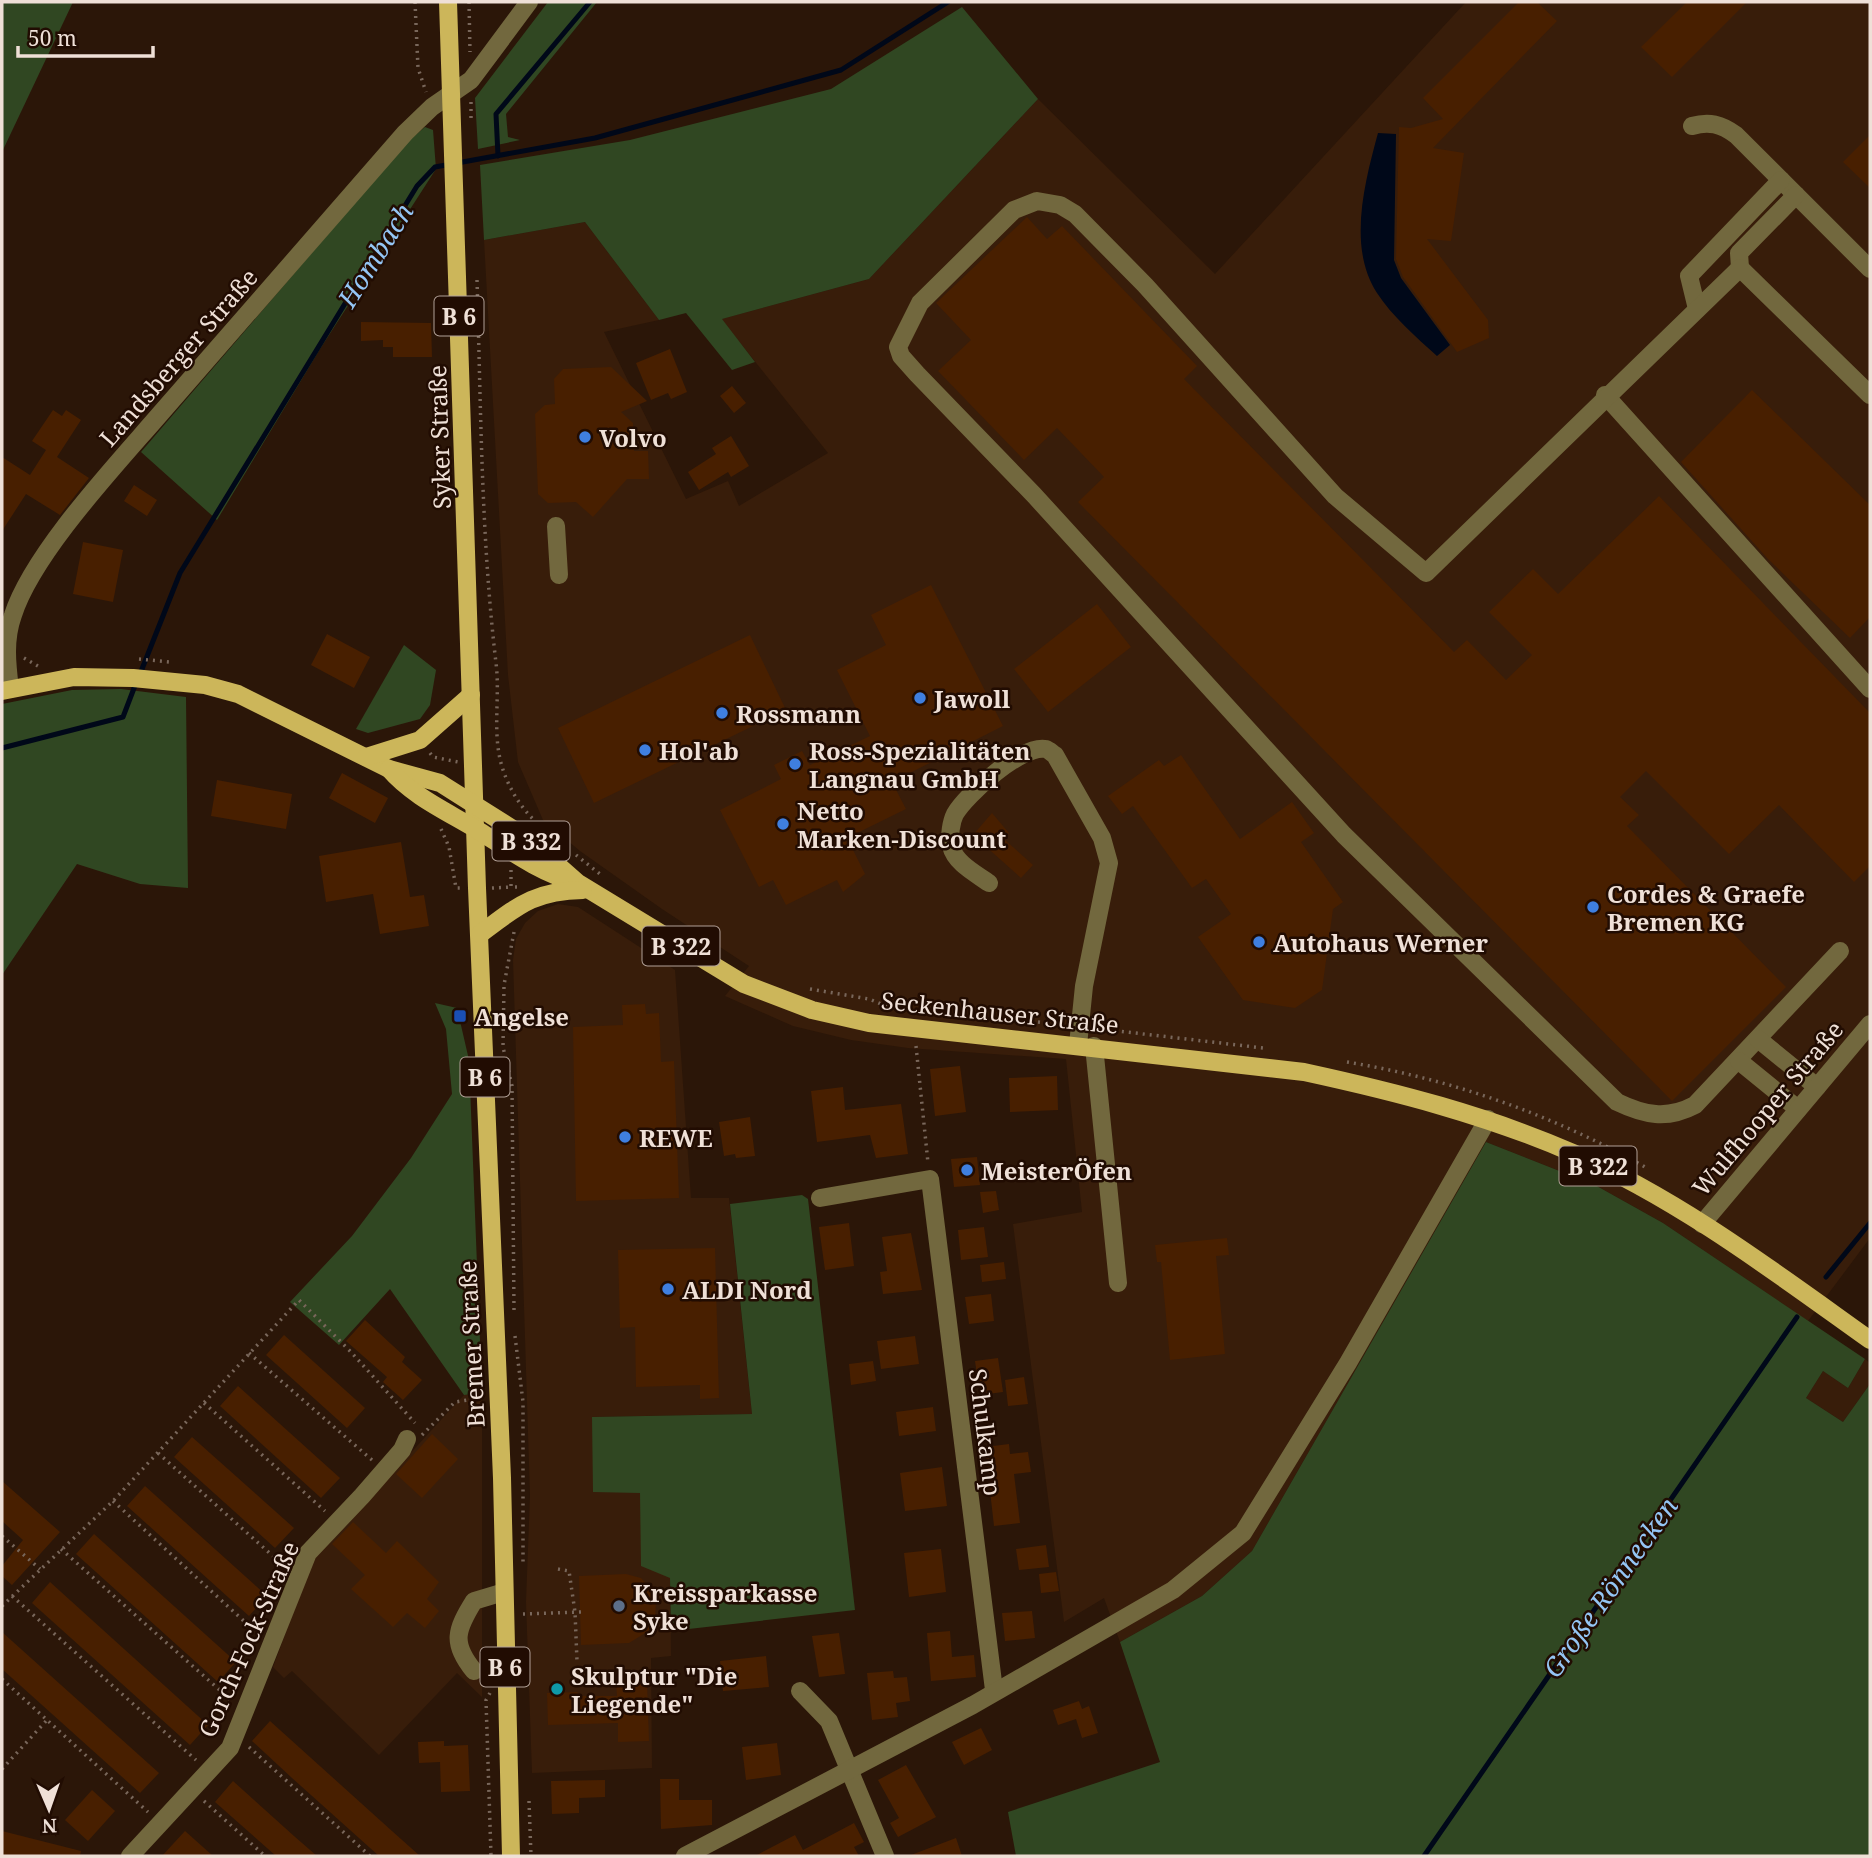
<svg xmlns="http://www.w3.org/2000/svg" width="1872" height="1858" font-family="'Noto Serif',serif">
  <rect width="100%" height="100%" fill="#2b1608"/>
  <g fill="#381d0a">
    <polygon points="1466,2 1870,2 1870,1238 1808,1321 1663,1223 1595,1185 1486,1142 1252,1551 1202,1596 1120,1642 1104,1598 1064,1622 1013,1224 1082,1212 1066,1059 908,1048 851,1040 793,1026 725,996 749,966 662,909 580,851 543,820 518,762 508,675 484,240 585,222 659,320 604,332 686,499 728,481 739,506 828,453 721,319 869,279 1038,99 1215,274"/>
    <polygon points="558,904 578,907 675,970 691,1198 729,1198 752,1414 592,1417 640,1493 670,1578 671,1656 651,1658 652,1768 532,1773 526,1602 530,1495 513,960 516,939 525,923 538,911"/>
    <polygon points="1865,1359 1870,1363 1870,1384 1843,1422 1806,1398 1823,1371 1848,1388"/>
    <polygon points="482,1393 482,1697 457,1673 379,1755 292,1671 284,1678 273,1667 313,1559 464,1395"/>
  </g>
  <g fill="#304722">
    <polygon points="2,2 73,2 2,152"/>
    <polygon points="548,2 597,2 506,114 508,137 520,140 478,149 475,98"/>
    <polygon points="962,7 1038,99 869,279 722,319 755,362 732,370 686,313 659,320 585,222 484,240 480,165 630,140 831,89"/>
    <polygon points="425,127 433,130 436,169 320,349 217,520 141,452 407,142"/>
    <polygon points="404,645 436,670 430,705 420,719 368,733 356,729"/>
    <polygon points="121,689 186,697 188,888 140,884 77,864 2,975 2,704 72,690"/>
    <polygon points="435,1003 457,1008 469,1060 482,1393 464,1395 390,1289 339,1345 290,1302 352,1236 411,1158 452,1094 446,1029"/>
    <polygon points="1486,1142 1595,1185 1663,1223 1865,1359 1848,1388 1823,1371 1806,1398 1843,1422 1870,1384 1870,1856 1016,1856 1008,1812 1160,1762 1120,1642 1202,1596 1252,1551"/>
    <polygon points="802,1195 808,1199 855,1610 671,1631 670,1578 641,1566 640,1493 593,1492 592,1417 752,1414 730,1204"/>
  </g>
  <path fill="#000819" d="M 1378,133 L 1396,134 L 1394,260 L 1401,278 L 1450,345 L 1437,356 C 1416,337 1392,316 1377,293 C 1347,247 1365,181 1378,133 Z"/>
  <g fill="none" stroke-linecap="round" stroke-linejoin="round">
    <g stroke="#000819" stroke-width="5">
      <polyline points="498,156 496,114 590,2"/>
      <polyline points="140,674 180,573 417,186 435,167 595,138 841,70 948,2"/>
      <polyline points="2,748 123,717 136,683"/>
      <polyline points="1826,1277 1870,1223"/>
      <polyline points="1424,1856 1797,1317"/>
    </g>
  </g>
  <g fill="#481f00">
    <polygon points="1519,2 1537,2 1557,21 1433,148 1464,153 1451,241 1427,239 1488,320 1489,338 1457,352 1403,277 1396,259 1399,127 1411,128 1443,119 1423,98"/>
    <polygon points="1687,2 1747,2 1672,77 1641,47"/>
    <polygon points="1870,135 1870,188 1843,162"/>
    <polygon points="1027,217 1047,239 1062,226 1197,366 1184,379 1454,652 1467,640 1506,680 1532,655 1489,612 1533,569 1558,594 1659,496 1870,713 1870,866 1854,882 1779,805 1729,854 1646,771 1620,797 1639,815 1627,826 1786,987 1672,1101 1078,502 1104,477 1057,428 1024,460 938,371 971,340 936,303"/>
    <polygon points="361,322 431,323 432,357 393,357 393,347 383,347 383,340 361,341"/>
    <polygon points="670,349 687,392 671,399 668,393 651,400 636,363"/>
    <polygon points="611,367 647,401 621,412 633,423 634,451 648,451 649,479 627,479 593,517 576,502 548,503 538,494 535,414 545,405 555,404 554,379 563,369"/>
    <polygon points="732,386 746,403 734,413 720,396"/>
    <polygon points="1752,390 1870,505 1870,617 1850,638 1768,559 1681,462"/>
    <polygon points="53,410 62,416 66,410 81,420 57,457 89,478 60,515 26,494 2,531 2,457 30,475 46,450 32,441"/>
    <polygon points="731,436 749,466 731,477 728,472 699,490 688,472 716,454 712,448"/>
    <polygon points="134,485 157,500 147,516 124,501"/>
    <polygon points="83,542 123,550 113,602 73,594"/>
    <polygon points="931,585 1003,726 892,782 906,809 847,838 865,874 843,892 837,880 786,905 773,880 759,887 720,810 781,779 774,765 802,751 810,765 870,736 837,670 886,645 871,615"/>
    <polygon points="1097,604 1131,647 1048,712 1014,669"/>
    <polygon points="327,634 370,657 354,688 311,665"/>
    <polygon points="750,635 786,710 594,803 558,728"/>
    <polygon points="1181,755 1240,839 1292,802 1314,833 1301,842 1343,902 1333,909 1322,990 1295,1008 1243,1000 1198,937 1231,914 1206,879 1192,888 1133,806 1122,814 1108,796 1159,760 1164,766"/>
    <polygon points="342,773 388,798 375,823 329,798"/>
    <polygon points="217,780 292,794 286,829 211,816"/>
    <polygon points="992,813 1009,833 1004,839 1033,865 1021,878 973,835"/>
    <polygon points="401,842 410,897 424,895 429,926 380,934 373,894 326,902 319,856"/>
    <polygon points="645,1004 646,1014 659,1013 661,1062 674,1061 679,1198 576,1201 573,1027 623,1025 622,1005"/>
    <polygon points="960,1066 966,1112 935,1116 930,1069"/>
    <polygon points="1057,1076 1058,1110 1010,1112 1009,1078"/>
    <polygon points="843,1087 845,1110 901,1104 908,1154 876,1158 870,1135 817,1142 811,1091"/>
    <polygon points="750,1117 755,1156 736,1158 735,1154 724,1156 719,1122"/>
    <polygon points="977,1157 980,1185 954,1187 951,1159"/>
    <polygon points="996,1191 999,1210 983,1213 980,1192"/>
    <polygon points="849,1223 854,1266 825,1270 819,1227"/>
    <polygon points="984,1227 988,1257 961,1260 958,1230"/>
    <polygon points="911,1233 922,1290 883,1294 880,1272 887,1271 882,1237"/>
    <polygon points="1227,1238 1229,1255 1216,1256 1225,1354 1170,1360 1161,1262 1157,1262 1155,1245"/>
    <polygon points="715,1248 719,1398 700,1399 700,1385 636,1387 635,1327 620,1328 618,1250"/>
    <polygon points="1004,1262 1006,1279 982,1282 980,1265"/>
    <polygon points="991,1294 994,1321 969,1324 965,1297"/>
    <polygon points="365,1320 405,1357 402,1362 422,1380 403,1400 383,1382 387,1377 346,1341"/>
    <polygon points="284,1335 365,1408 347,1428 266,1355"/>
    <polygon points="915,1336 919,1364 881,1369 877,1341"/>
    <polygon points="998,1358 1003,1392 980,1395 975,1361"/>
    <polygon points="873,1361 876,1381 851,1385 849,1364"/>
    <polygon points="1024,1377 1028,1404 1008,1406 1005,1380"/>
    <polygon points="238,1386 340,1478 321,1498 220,1406"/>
    <polygon points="933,1407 936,1431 899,1436 896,1412"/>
    <polygon points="432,1434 458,1459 422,1498 396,1474"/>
    <polygon points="192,1437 294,1528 275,1548 174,1457"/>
    <polygon points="1009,1444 1010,1454 1028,1452 1031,1472 1014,1474 1020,1523 994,1526 985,1447"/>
    <polygon points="942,1467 947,1506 905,1511 900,1473"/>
    <polygon points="2,1481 60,1532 12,1585 2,1576 2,1566 23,1540 2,1521"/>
    <polygon points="145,1486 267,1596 249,1616 127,1506"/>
    <polygon points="353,1522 386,1553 397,1541 439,1582 427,1599 439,1611 425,1628 407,1613 393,1627 351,1589 365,1575 332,1544"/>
    <polygon points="94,1534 236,1662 218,1682 76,1554"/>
    <polygon points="1046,1545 1049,1567 1019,1570 1016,1549"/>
    <polygon points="941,1549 946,1592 909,1597 904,1553"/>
    <polygon points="1056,1572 1059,1591 1041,1593 1039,1574"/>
    <polygon points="626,1574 641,1578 653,1591 656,1601 655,1621 647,1632 629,1643 581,1645 579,1576"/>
    <polygon points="50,1582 208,1725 190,1745 32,1603"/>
    <polygon points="1032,1611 1035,1638 1005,1641 1002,1613"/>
    <polygon points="950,1631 952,1657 974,1655 976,1677 931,1681 927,1633"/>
    <polygon points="2,1632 159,1773 140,1793 2,1669"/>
    <polygon points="839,1633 845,1674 819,1677 812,1636"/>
    <polygon points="766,1656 769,1687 723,1691 720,1661"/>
    <polygon points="893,1671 894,1678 907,1677 910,1701 896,1703 898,1717 872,1720 867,1673"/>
    <polygon points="647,1681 649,1741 618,1742 618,1723 548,1725 547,1693 577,1692 581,1696 617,1696 616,1682"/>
    <polygon points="1079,1701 1082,1709 1089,1706 1098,1733 1082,1738 1076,1719 1058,1725 1053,1710"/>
    <polygon points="270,1721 392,1831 420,1856 379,1856 292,1778 252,1741"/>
    <polygon points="981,1728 992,1750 964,1765 952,1742"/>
    <polygon points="444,1741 444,1746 468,1745 470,1791 441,1792 440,1762 419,1763 418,1742"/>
    <polygon points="777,1743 781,1775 746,1780 742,1747"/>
    <polygon points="906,1765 936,1817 898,1837 890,1823 899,1818 878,1780"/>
    <polygon points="660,1779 679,1779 679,1800 712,1800 712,1825 661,1829"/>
    <polygon points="605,1780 605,1797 579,1798 579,1813 552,1814 551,1781"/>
    <polygon points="233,1781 294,1836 317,1856 276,1856 215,1802"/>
    <polygon points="92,1790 115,1811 88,1841 65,1820"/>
    <polygon points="854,1823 864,1842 854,1847 859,1856 755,1856 795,1835 803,1850"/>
    <polygon points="2,1831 81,1851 80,1856 2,1856"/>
    <polygon points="185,1831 213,1856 162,1856"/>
    <polygon points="956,1838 962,1856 911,1856 911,1855"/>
  </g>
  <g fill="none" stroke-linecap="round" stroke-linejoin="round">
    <g stroke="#79675b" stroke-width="3.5" stroke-dasharray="2 5" stroke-linecap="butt">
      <polyline points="415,2 418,68 426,92"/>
      <polyline points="469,2 470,52"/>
      <polyline points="471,102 471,119"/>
      <path d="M 477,280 C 481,408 481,536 496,663 C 500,695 493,727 500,759 C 505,781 517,803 533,819"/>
      <polyline points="24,658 38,666"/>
      <polyline points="139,659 170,662"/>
      <polyline points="430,753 433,757 458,762"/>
      <polyline points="441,829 449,847 456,888 460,888"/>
      <polyline points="576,855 600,874"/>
      <polyline points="511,870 511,887 518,887"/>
      <polyline points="492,888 511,887"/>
      <polyline points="514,932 504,985 503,1047 512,1086 514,1311"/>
      <polyline points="810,989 869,999 888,1007"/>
      <polyline points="1038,1022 1065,1025"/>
      <polyline points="1101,1029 1263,1048"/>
      <polyline points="916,1046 928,1163"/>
      <path d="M 1347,1062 C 1451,1079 1553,1115 1645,1167"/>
      <polyline points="515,1336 523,1402 523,1565"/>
      <polyline points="249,1353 372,1460"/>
      <polyline points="204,1403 325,1511"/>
      <polyline points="422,1435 455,1402 481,1398"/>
      <polyline points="158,1453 284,1566"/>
      <polyline points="113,1501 258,1634"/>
      <polyline points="2,1536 40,1569"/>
      <polyline points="61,1549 232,1701"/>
      <polyline points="558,1569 569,1571 575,1612 577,1661"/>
      <polyline points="12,1596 196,1760"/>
      <polyline points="2,1606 113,1501 299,1300 351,1352 415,1423"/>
      <polyline points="523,1614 582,1612"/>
      <polyline points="2,1679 148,1812"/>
      <polyline points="490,1693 486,1700 491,1856"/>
      <polyline points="249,1747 370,1856"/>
      <polyline points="2,1769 47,1720"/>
      <polyline points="204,1801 265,1856"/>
      <polyline points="529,1801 531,1856"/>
    </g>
    <g stroke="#72683e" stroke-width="18">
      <path d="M 1692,126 C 1709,121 1721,124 1736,135 L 1870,269"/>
      <polyline points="1740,268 1739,253 1796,195"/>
      <polyline points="1697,309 1689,276 1781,180"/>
      <polyline points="1605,395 1870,689"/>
      <polyline points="556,526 559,575"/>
      <path d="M 10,689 C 7,664 4,640 13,615 C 33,553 116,465 160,414 C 242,321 323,227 405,133 L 432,107 L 471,80 L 529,2"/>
      <path d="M 989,883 C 975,873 955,863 951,846 C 949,836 951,822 955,814 C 966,795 1022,744 1046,749 C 1049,750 1052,753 1055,755 L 1102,838 L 1109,863 L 1084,986 L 1078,1045"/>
      <path d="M 1840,951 L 1695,1105 C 1667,1120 1644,1115 1617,1102 L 1344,835 L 1034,495 L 917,374 L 901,356 L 898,347 L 920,303 L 1014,210 L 1037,201 L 1060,205 L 1075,214 L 1145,285 L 1335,496 L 1426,573 L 1740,268 L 1870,395"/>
      <polyline points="1758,1039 1817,1087"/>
      <polyline points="1094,1046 1118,1283"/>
      <polyline points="1739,1061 1798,1109"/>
      <polyline points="820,1198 930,1179 994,1690"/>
      <polyline points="1702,1224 1870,1024"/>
      <path d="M 474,1671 C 451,1643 456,1630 474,1601 L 504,1592"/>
      <polyline points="800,1691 829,1721 885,1856"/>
      <polyline points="130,1856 230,1748 308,1553 362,1496 402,1450 407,1439"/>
      <polyline points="685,1856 973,1705 1173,1590 1243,1533 1348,1363 1488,1119"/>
    </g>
    <g stroke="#ccb65a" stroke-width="18">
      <polyline points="448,2 477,888 502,1478 511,1856"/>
      <path d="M 2,691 L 74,677 L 133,678 L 205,685 L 238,694 L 389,769 L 440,783 L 527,838 L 578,883 L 744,984 L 812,1010 L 869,1023 L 1304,1072 C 1396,1092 1486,1115 1573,1153 C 1680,1200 1776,1273 1870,1340"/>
      <polyline points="366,757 420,740 471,695"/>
      <path d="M 389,769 C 413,797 448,812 479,831 C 509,850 540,873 575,882"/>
      <path d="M 480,934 C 518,906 533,891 583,890"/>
    </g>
  </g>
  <g fill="#3f7fe0" stroke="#210c02" stroke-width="2.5">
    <circle cx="585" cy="437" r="7"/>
    <circle cx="920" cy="698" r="7"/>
    <circle cx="722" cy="713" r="7"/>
    <circle cx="645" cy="750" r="7"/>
    <circle cx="795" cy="764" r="7"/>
    <circle cx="783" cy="824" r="7"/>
    <circle cx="1593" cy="907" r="7"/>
    <circle cx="1259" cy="942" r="7"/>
    <circle cx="625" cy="1137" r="7"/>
    <circle cx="967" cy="1170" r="7"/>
    <circle cx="668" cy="1289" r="7"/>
  </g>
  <rect fill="#1a4fb4" stroke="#210c02" stroke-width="2.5" x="453" y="1009" width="14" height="14" rx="3.5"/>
  <circle fill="#5c6f8a" stroke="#210c02" stroke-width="2.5" cx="619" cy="1606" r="7"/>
  <circle fill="#0f9aa8" stroke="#210c02" stroke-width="2.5" cx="557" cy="1689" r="7"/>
  <g text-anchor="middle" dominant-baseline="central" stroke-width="5" stroke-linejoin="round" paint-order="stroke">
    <g fill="#210c02" stroke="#b1a097" stroke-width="2">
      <rect x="434.5" y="296.5" width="49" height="39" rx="5"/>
      <rect x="492.5" y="821.5" width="77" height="39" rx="5"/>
      <rect x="642.5" y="926.5" width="77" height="39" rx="5"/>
      <rect x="460.5" y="1057.5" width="49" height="39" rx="5"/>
      <rect x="1559.5" y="1146.5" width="77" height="39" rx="5"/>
      <rect x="480.5" y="1647.5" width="49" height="39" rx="5"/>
    </g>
    <g font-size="23" font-weight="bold" fill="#efe0d7">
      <text x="459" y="316">B 6</text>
      <text x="531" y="841">B 332</text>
      <text x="681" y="946">B 322</text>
      <text x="485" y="1077">B 6</text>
      <text x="1598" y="1166">B 322</text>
      <text x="505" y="1667">B 6</text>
    </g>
    <g font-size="24" fill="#efe0d7" stroke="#210c02">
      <text transform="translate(178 357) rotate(-49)">Landsberger Straße</text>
      <text transform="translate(439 437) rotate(-92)">Syker Straße</text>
      <text transform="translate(1000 1012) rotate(6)">Seckenhauser Straße</text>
      <text transform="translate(1767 1108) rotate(-50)">Wulfhooper Straße</text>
      <text transform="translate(471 1344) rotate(-93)">Bremer Straße</text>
      <text transform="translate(986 1432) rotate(83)">Schulkamp</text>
      <text transform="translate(248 1639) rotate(-66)">Gorch-Fock-Straße</text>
    </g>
    <g font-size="24" font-weight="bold" fill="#efe0d7" stroke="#210c02" text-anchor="start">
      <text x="599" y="437">Volvo</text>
      <text x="934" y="698">Jawoll</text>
      <text x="736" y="713">Rossmann</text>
      <text x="659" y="750">Hol'ab</text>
      <text x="809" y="750">Ross-Spezialitäten<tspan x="809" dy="28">Langnau GmbH</tspan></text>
      <text x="797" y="810">Netto<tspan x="797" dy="28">Marken-Discount</tspan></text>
      <text x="1607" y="893">Cordes &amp; Graefe<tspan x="1607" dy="28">Bremen KG</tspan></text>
      <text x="1273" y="942">Autohaus Werner</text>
      <text x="474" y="1016">Angelse</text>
      <text x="639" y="1137">REWE</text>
      <text x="981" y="1170">MeisterÖfen</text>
      <text x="682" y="1289">ALDI Nord</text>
      <text x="633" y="1592">Kreissparkasse<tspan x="633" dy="28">Syke</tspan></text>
      <text x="571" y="1675">Skulptur "Die<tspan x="571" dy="28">Liegende"</tspan></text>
    </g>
    <g font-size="26" font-style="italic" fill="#94c5f4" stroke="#210c02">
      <text transform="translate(375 255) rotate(-58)">Hombach</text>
      <text transform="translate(1610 1587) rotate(-55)">Große Rönnecken</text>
    </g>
  </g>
  <rect width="1872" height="1858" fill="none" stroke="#efe0d7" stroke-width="7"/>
  <g transform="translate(49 1809) rotate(178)" stroke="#210c02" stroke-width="5" paint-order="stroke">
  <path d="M0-5L12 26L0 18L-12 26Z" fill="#efe0d7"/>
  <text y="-10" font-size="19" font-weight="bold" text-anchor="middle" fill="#efe0d7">N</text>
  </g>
  <path d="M18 46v10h135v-10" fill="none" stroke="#efe0d7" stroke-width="3.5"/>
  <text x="28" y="46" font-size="21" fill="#efe0d7" stroke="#210c02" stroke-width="5" paint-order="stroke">50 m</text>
</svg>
